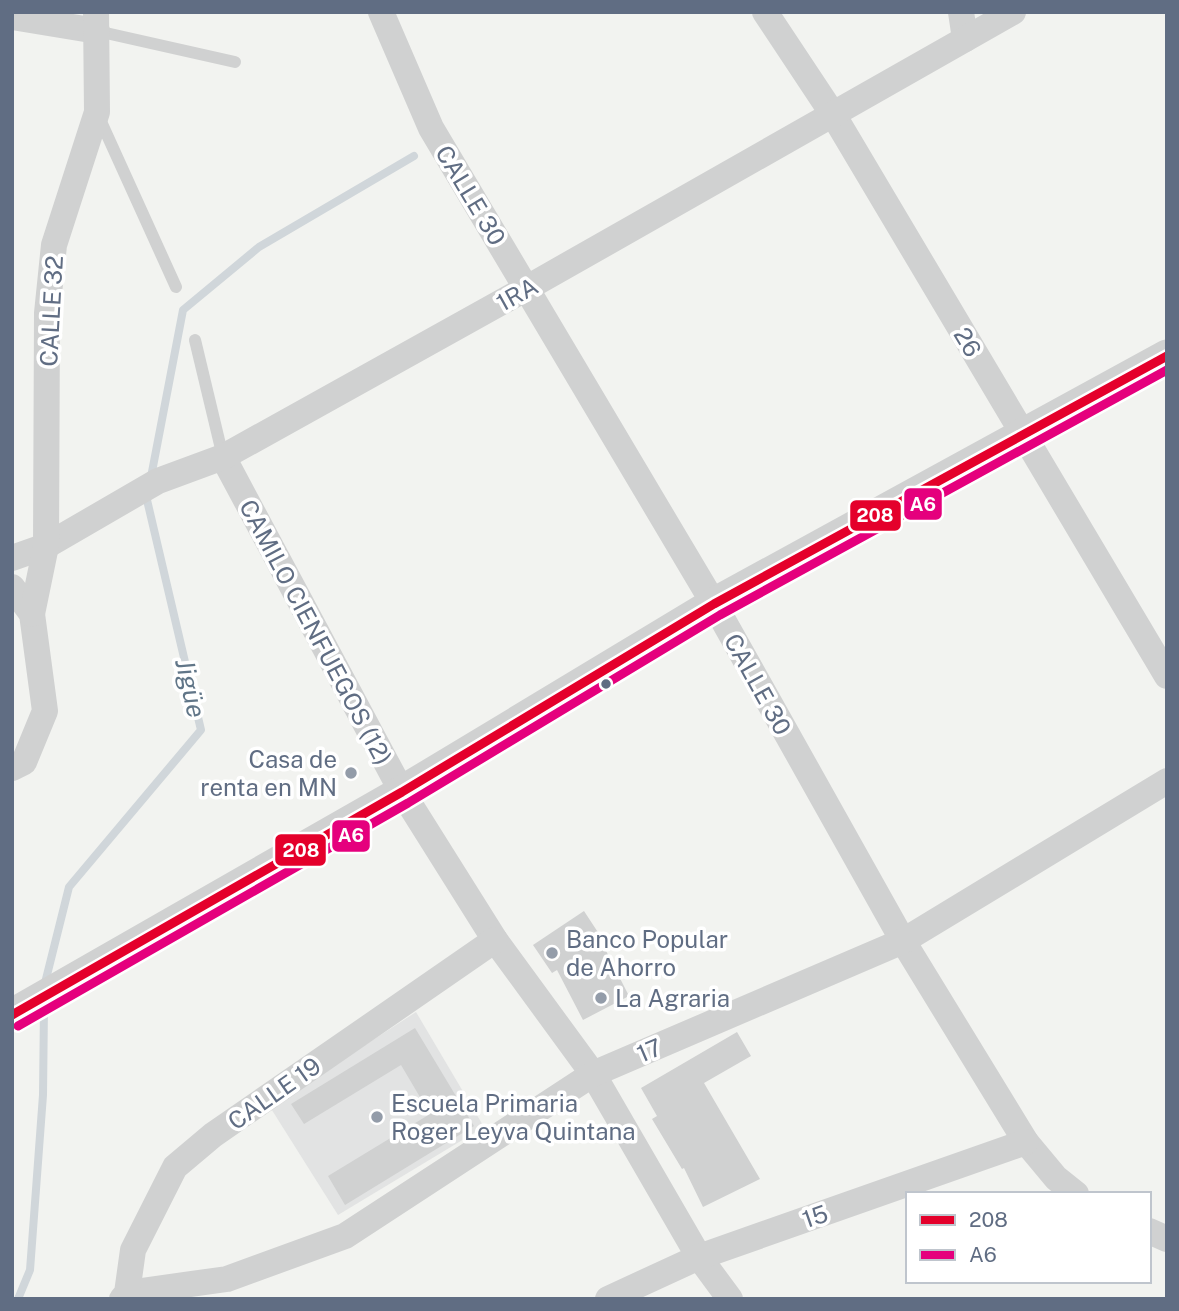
<svg xmlns="http://www.w3.org/2000/svg" width="1179" height="1311" font-family="'Public Sans',sans-serif">
  <rect width="100%" height="100%" fill="#f2f3f0"/>
  <polygon fill="#e2e3e3" points="416,1012 484,1127 338,1215 270,1107"/>
  <g fill="none" stroke-linecap="round" stroke-linejoin="round">
    <g stroke="#d0d6da" stroke-width="8">
      <polyline points="151,477 183,310 259,247 414,156"/>
      <polyline points="45,983 69,887 201,730 147,500 148,493"/>
      <polyline points="18,1299 30,1270 43,1095 44,1006"/>
    </g>
  </g>
  <g fill="#d0d1d1">
    <polygon points="584,911 603,940 601,941 629,996 583,1020 557,970 552,973 533,945"/>
    <polygon points="415,1028 474,1126 345,1205 328,1176 430,1114 401,1065 304,1124 291,1104"/>
    <polygon points="737,1032 751,1056 704,1083 760,1179 703,1207 684,1168 682,1169 652,1119 657,1116 641,1088"/>
  </g>
  <g fill="none" stroke-linecap="round" stroke-linejoin="round">
    <g stroke="#d0d1d1" stroke-width="12">
      <polyline points="97,31 235,62"/>
      <polyline points="98,115 176,287"/>
      <polyline points="195,340 223,457"/>
    </g>
    <g stroke="#d0d1d1" stroke-width="26">
      <polyline points="381,12 431,128 714,604 903,941 1026,1142 1056,1178 1076,1194"/>
      <polyline points="765,12 834,116 1167,676"/>
      <polyline points="961,12 965,39"/>
      <polyline points="12,17 97,31"/>
      <polyline points="223,457 402,792 495,940 593,1074 699,1257 730,1299"/>
      <polyline points="12,558 46,546 158,481 223,457 527,288 1013,12"/>
      <polyline points="12,587 32,614 45,711 24,762 12,768"/>
      <polyline points="32,614 46,546 47,313 54,245 97,112 96,12"/>
      <polyline points="1149,1231 1167,1239"/>
      <polyline points="127,1293 227,1279 345,1236 593,1074 903,941 1167,781"/>
      <polyline points="122,1299 127,1293 133,1250 175,1167 213,1135 495,940"/>
      <polyline points="608,1299 699,1257 1026,1142"/>
    </g>
    <polyline stroke="#d0d1d1" stroke-width="33" points="12,1015 402,792 714,604 1167,356"/>
    <g stroke="#fff" stroke-width="14">
      <polyline id="bus-1" points="12,1015 402,792 714,604 1167,356"/>
    </g>
    <g stroke="#fff" stroke-width="14">
      <polyline id="bus-2" points="18,1026 408,803 720,615 1167,370"/>
    </g>
    <use href="#bus-1" stroke="#e4002b" stroke-width="9"/>
    <use href="#bus-2" stroke="#e5007d" stroke-width="9"/>
  </g>
  <circle fill="#606d83" stroke="#fff" stroke-width="2.5" cx="606" cy="684" r="6"/>
  <g fill="#939ca9" stroke="#fff" stroke-width="2.5">
    <circle cx="351" cy="773" r="7"/>
    <circle cx="552" cy="953" r="7"/>
    <circle cx="601" cy="998" r="7"/>
    <circle cx="377" cy="1117" r="7"/>
  </g>
  <g text-anchor="middle" dominant-baseline="central" stroke-width="7" stroke-linejoin="round" paint-order="stroke">
    <g font-size="24" fill="#606d83" stroke="#fff">
      <text transform="translate(471 195) rotate(59)">CALLE 30</text>
      <text transform="translate(517 294) rotate(-29)">1RA</text>
      <text transform="translate(51 311) rotate(-87)">CALLE 32</text>
      <text transform="translate(968 342) rotate(59)">26</text>
      <text transform="translate(316 632) rotate(62)">CAMILO CIENFUEGOS (12)</text>
      <text transform="translate(758 684) rotate(61)">CALLE 30</text>
      <text transform="translate(649 1050) rotate(-23)">17</text>
      <text transform="translate(274 1093) rotate(-35)">CALLE 19</text>
      <text transform="translate(815 1216) rotate(-19)">15</text>
    </g>
    <g font-size="24" fill="#606d83" stroke="#fff" text-anchor="start">
      <text x="337" y="759" text-anchor="end">Casa de<tspan x="337" dy="28">renta en MN</tspan></text>
      <text x="566" y="939">Banco Popular<tspan x="566" dy="28">de Ahorro</tspan></text>
      <text x="615" y="998">La Agraria</text>
      <text x="391" y="1103">Escuela Primaria<tspan x="391" dy="28">Roger Leyva Quintana</tspan></text>
    </g>
    <g font-size="26" font-style="italic" fill="#617688" stroke="#fff">
      <text transform="translate(191 688) rotate(77)">Jigüe</text>
    </g>
  </g>
  <g stroke="#fff" stroke-width="2.5">
    <rect x="903" y="487" width="40" height="34" rx="7" fill="#e5007d"/>
    <rect x="849" y="499" width="53" height="33" rx="7" fill="#e4002b"/>
    <rect x="331" y="819" width="40" height="34" rx="7" fill="#e5007d"/>
    <rect x="274" y="833" width="53" height="34" rx="7" fill="#e4002b"/>
  </g>
  <g font-size="19" text-anchor="middle" font-weight="bold" fill="#fff">
    <text x="923" y="511">A6</text>
    <text x="875" y="522">208</text>
    <text x="351" y="842">A6</text>
    <text x="301" y="857">208</text>
  </g>
  <rect width="1179" height="1311" fill="none" stroke="#606d83" stroke-width="28"/>
  <rect x="906" y="1192" width="245" height="91" fill="#ffffff" stroke="#bfc5cd" stroke-width="2"/>
  <rect x="920" y="1215" width="35" height="10" fill="#e4002b" stroke="#bfc5cd" stroke-width="2"/>
  <text x="969" y="1227" font-size="21" fill="#606d83">208</text>
  <rect x="920" y="1250" width="35" height="10" fill="#e5007d" stroke="#bfc5cd" stroke-width="2"/>
  <text x="969" y="1262" font-size="21" fill="#606d83">A6</text>
</svg>
